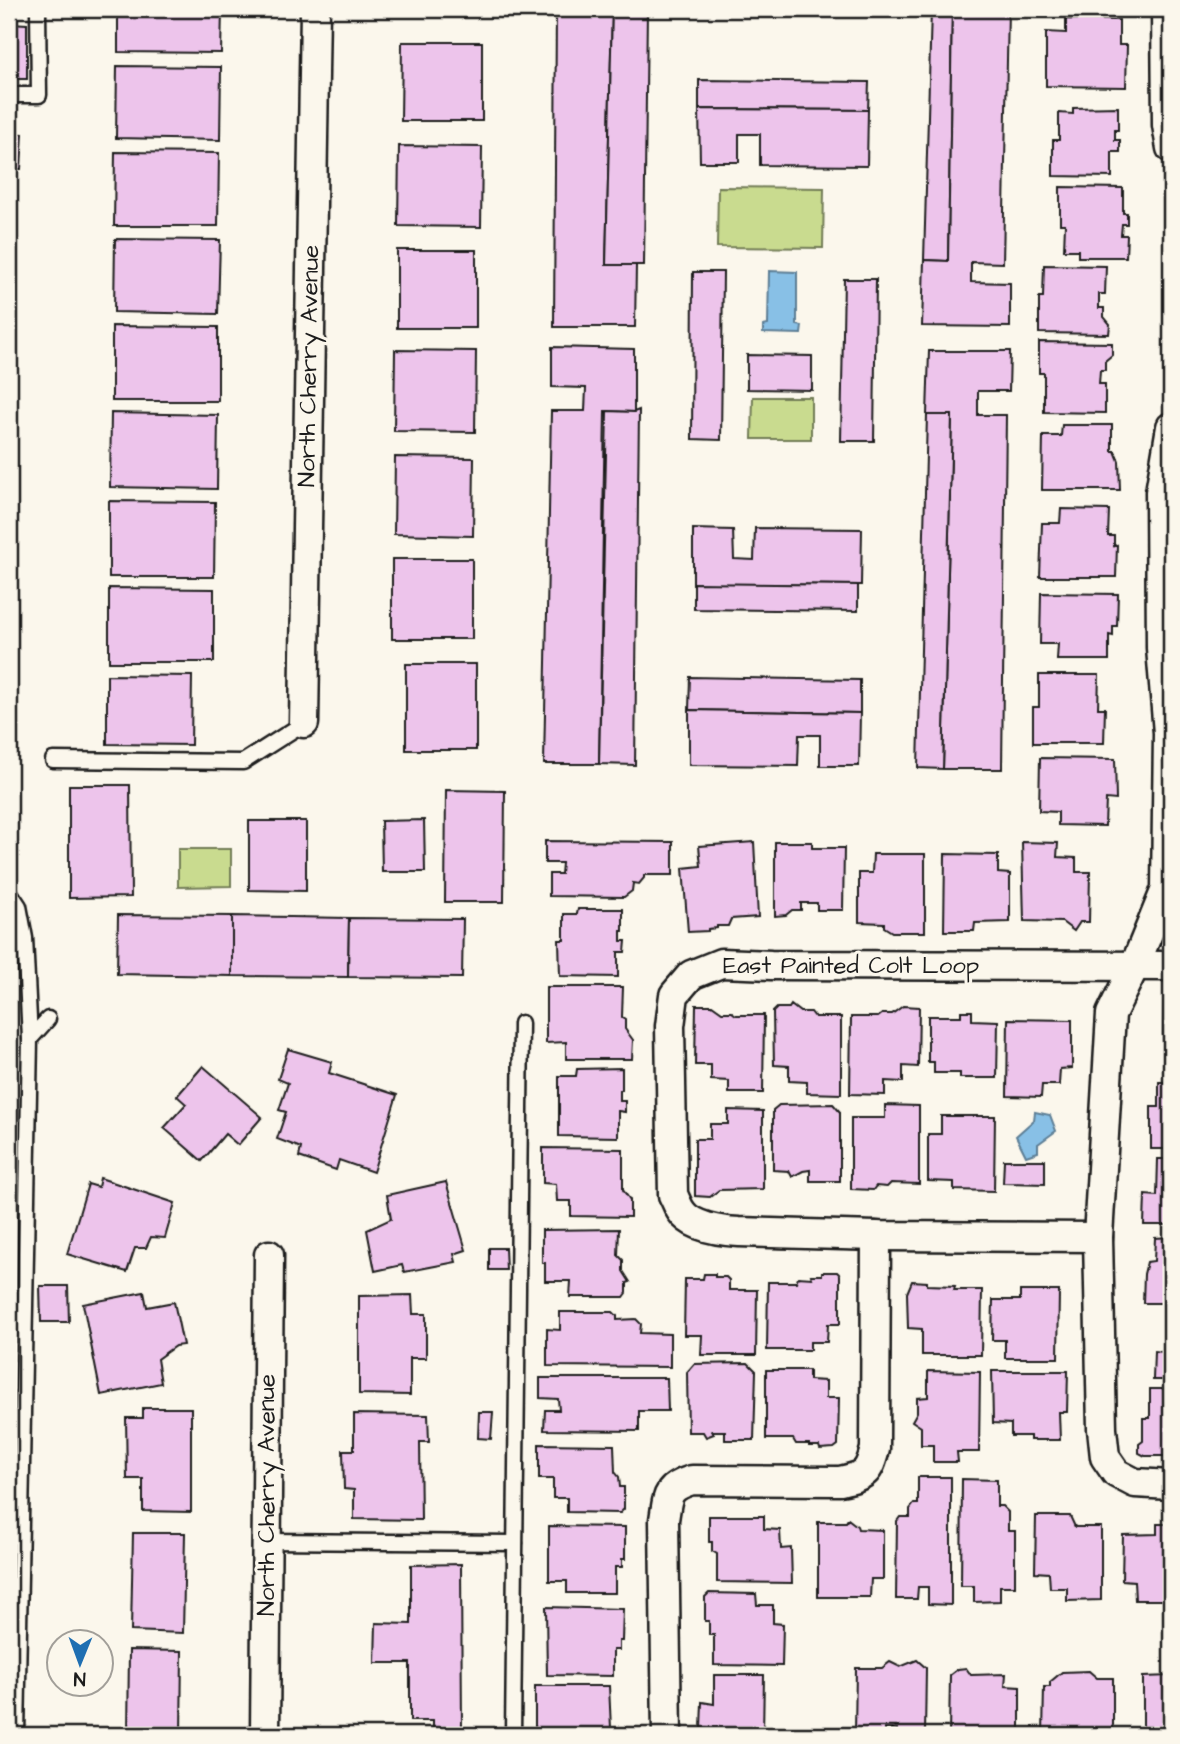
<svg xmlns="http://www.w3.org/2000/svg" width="1180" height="1744" font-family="'Architects Daughter',sans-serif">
  <rect width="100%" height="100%" fill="#fbf7ec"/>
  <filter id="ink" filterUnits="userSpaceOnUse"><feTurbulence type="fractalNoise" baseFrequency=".0143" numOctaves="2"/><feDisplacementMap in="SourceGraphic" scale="14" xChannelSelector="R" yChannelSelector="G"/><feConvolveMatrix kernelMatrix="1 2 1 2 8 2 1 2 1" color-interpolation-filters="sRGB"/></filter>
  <g filter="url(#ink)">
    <g fill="#c9db8f" stroke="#727c56" stroke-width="2">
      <polygon points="718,187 824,188 823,248 717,247"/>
      <polygon points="753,397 811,397 811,439 752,439"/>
      <polygon points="178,849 231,849 231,886 178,887"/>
    </g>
    <g fill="#88c0e6" stroke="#5d7e95" stroke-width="2">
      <polygon points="769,271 797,272 797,325 802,326 801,334 763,333 763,326 768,325"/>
      <polygon points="1035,1112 1050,1115 1056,1131 1038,1144 1038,1152 1026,1156 1016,1136 1034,1120"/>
    </g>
    <g fill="#edc4eb" stroke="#1c1c1c" stroke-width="2">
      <polygon points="118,9 222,9 221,53 118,52"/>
      <polygon points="556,9 612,9 606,265 636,265 635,327 554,327"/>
      <polygon points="612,9 647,9 644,265 606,265"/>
      <polygon points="931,9 952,9 948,261 924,260"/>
      <polygon points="952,9 1008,9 1003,263 971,262 971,282 1010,283 1010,327 922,326 924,260 948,261"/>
      <polygon points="1066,19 1119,20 1119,45 1127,45 1126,87 1046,86 1046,32 1066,33"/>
      <polygon points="9,23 27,24 27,79 9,79"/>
      <polygon points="402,42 482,42 482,121 401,121"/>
      <polygon points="117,66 221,67 220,140 116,138"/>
      <polygon points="699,80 869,82 868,110 699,109"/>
      <polygon points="1118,107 1118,130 1115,130 1115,140 1120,140 1120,152 1112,152 1112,177 1053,176 1053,140 1059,140 1059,113 1073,114 1073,108"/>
      <polygon points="699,109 868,110 867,166 760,165 760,134 739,134 739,162 700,162"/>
      <polygon points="9,133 23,134 21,169 9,169"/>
      <polygon points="399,146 482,147 481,227 398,226"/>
      <polygon points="115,152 219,153 218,226 114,226"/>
      <polygon points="1060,187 1123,188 1123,213 1127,213 1127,224 1122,224 1121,235 1127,235 1126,257 1078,257 1078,250 1064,250 1065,224 1060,224"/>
      <polygon points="115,239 220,240 218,314 114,312"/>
      <rect x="397" y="250" width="79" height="78"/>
      <polygon points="1044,265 1106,266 1105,294 1099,294 1099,308 1104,308 1104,317 1110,324 1109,334 1039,333 1039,297 1043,297"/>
      <polygon points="693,272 723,272 721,440 692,439"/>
      <polygon points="844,279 876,279 874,441 841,441"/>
      <polygon points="112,326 218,327 218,401 112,401"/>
      <polygon points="1039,342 1112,343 1112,355 1105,361 1105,370 1100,370 1099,384 1105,384 1105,413 1044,412 1044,373 1039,373"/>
      <polygon points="552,347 634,349 634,412 605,411 599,764 544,764 551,411 585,411 586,388 552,387"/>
      <polygon points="395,350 476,351 475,432 394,431"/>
      <polygon points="929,351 1010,351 1009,391 978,391 978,415 1006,415 1002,769 943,769 952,415 927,415"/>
      <polygon points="747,355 812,356 812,390 747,389"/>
      <polygon points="639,410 635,765 599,764 607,411 634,412"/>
      <polygon points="111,413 218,415 217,489 110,487"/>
      <polygon points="927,415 952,415 943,769 918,768"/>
      <polygon points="1062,425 1112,425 1112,451 1115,451 1119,461 1120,490 1042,490 1043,436 1061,436"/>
      <polygon points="395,457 474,458 473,536 394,534"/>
      <polygon points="109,501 215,502 214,577 109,577"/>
      <polygon points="1061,509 1109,510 1108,536 1114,536 1114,546 1117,545 1116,577 1040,577 1042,523 1060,523"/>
      <polygon points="755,528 862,529 861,585 693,584 693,529 733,530 734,559 754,560"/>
      <rect x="392" y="559" width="80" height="80"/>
      <polygon points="694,583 858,585 858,611 694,609"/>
      <polygon points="109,588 214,589 214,662 109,662"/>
      <polygon points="1041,593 1118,594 1117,626 1113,626 1113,636 1109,635 1109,660 1057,660 1058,644 1040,644"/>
      <rect x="406" y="664" width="70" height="86"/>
      <polygon points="107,675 192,676 191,745 107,744"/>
      <polygon points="1039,675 1099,675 1098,708 1105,708 1104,743 1033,743 1033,707 1039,707"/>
      <polygon points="690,677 860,680 860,713 689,710"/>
      <polygon points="689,710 860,713 859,766 820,766 820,735 799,735 798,766 689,765"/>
      <polygon points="1040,758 1115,759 1116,800 1106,799 1105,826 1058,825 1058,812 1039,811"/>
      <polygon points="69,785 130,785 131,897 69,898"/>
      <polygon points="446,790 505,791 504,902 445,902"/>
      <polygon points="424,820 425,872 382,872 381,821"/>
      <polygon points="249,821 306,821 306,891 249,890"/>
      <polygon points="545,841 673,842 673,875 644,875 644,878 639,884 633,883 632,891 624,897 549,896 549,874 561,874 562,863 545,863"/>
      <polygon points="754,842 758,917 731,919 728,926 717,926 717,928 708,929 708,931 688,932 683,868 701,866 699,846"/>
      <polygon points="775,842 812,842 812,848 844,848 843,910 817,910 817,903 801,903 801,910 792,910 786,915 775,916"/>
      <polygon points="1022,842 1058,843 1057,857 1076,858 1076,872 1090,872 1089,922 1080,922 1074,931 1062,922 1024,921"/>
      <polygon points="873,854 925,854 925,932 892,932 884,927 884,923 859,922 859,873 872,873"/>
      <polygon points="945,854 998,855 998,873 1010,874 1010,922 975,923 974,931 944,931"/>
      <polygon points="578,909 623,909 623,931 621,931 621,941 626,941 625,952 618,952 618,977 560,976 559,940 564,940 564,914 577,914"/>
      <polygon points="118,915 232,916 232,976 117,974"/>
      <polygon points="232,916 349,918 348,977 232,976"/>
      <polygon points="349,918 463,919 462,978 348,977"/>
      <polygon points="546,987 623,987 622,1017 625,1019 625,1029 633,1040 632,1059 566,1059 566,1042 546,1043"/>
      <polygon points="1164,1002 1171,1002 1171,1071 1169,1071 1170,1046 1163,1046"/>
      <polygon points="696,1005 712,1005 722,1012 732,1012 736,1015 764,1015 763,1093 729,1093 729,1081 711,1080 711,1065 695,1065"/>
      <polygon points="791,1005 800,1012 811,1012 815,1017 841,1017 841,1094 807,1093 807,1082 789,1081 789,1066 774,1065 773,1012 777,1008 789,1008"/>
      <polygon points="903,1006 919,1007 918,1067 903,1066 903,1082 885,1081 885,1095 850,1094 851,1017 878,1017 882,1014 892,1014"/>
      <polygon points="961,1011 972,1011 972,1020 998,1021 997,1078 960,1078 960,1073 934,1073 934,1062 928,1062 928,1016 961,1016"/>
      <polygon points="1008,1019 1072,1020 1072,1068 1060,1069 1059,1085 1042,1085 1041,1097 1007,1096"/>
      <polygon points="288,1049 332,1062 329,1073 397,1095 373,1172 339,1160 336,1170 299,1157 301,1148 277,1139 286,1112 279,1110 288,1083 278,1079"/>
      <polygon points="203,1066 262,1117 238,1145 225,1134 202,1161 164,1128 186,1104 177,1096"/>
      <polygon points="622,1068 622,1090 620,1090 620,1101 625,1101 625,1112 618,1111 618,1137 559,1136 559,1076 576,1076 577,1069"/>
      <polygon points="1159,1082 1171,1082 1171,1149 1151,1149 1151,1107 1159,1107"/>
      <polygon points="833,1104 840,1112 840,1181 810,1181 810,1170 803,1171 792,1177 789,1171 773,1170 773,1110 779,1105"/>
      <polygon points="885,1105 919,1106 919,1184 891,1183 887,1187 876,1186 873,1190 851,1189 851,1118 885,1118"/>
      <polygon points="728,1110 763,1111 763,1189 719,1190 710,1197 695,1196 695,1139 710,1139 710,1124 728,1124"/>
      <polygon points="941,1116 995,1116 994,1191 954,1190 954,1182 928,1181 928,1134 941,1134"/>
      <polygon points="543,1148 623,1149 623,1190 630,1200 630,1217 571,1216 571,1201 557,1201 556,1184 543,1183"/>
      <polygon points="1158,1159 1171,1159 1171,1225 1144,1225 1145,1195 1157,1196"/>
      <polygon points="1004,1160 1045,1160 1045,1184 1003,1183"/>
      <polygon points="100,1178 175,1203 165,1238 151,1237 146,1248 135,1248 127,1272 67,1254 88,1184 98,1187"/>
      <polygon points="446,1182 466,1250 454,1254 456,1262 404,1272 402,1265 375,1271 367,1230 391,1219 387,1195"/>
      <polygon points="619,1229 618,1255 623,1260 623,1271 630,1282 627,1283 627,1293 624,1297 570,1297 571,1281 545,1281 545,1263 542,1263 542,1230"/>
      <polygon points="1171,1237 1171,1303 1143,1303 1144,1274 1147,1262 1154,1261 1155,1238"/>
      <polygon points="489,1248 505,1248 506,1270 489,1270"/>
      <polygon points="822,1272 837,1272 840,1275 840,1324 828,1324 827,1342 810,1342 810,1350 767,1350 768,1282 796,1282 798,1277 812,1278 811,1275 822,1275"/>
      <polygon points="704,1274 715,1274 715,1277 726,1277 729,1280 729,1290 757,1290 756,1355 701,1355 702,1335 684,1335 685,1279 703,1279"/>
      <polygon points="912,1281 927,1282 927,1285 955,1286 954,1290 982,1290 981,1355 922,1355 922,1329 908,1328 907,1293"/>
      <polygon points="40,1286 68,1286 69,1322 41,1322"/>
      <polygon points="1020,1291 1059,1291 1058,1358 1005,1358 1005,1340 992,1340 993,1300 1020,1300"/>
      <polygon points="144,1292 147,1307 174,1302 183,1345 175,1346 157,1359 161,1383 101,1395 83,1304"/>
      <polygon points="412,1295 413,1314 426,1314 426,1358 410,1358 410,1395 359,1394 359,1296"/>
      <polygon points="560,1312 613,1312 617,1316 617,1320 636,1319 641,1324 640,1333 670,1334 670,1367 547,1366 547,1329 560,1330"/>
      <polygon points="1163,1314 1171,1314 1171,1380 1153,1380 1154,1351 1163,1352"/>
      <rect x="9" y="1325" width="4" height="35"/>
      <polygon points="748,1363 756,1371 754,1440 725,1440 725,1431 712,1431 714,1434 706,1437 703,1432 688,1432 687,1372 694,1364"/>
      <polygon points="766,1370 809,1370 809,1380 826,1381 826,1398 839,1398 838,1445 834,1448 820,1449 819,1446 809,1446 809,1444 796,1444 793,1439 766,1439"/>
      <polygon points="928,1371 980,1372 979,1452 957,1452 958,1462 933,1462 933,1445 921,1445 921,1427 912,1421 917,1412 917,1398 928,1397"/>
      <polygon points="992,1371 1068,1371 1067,1412 1059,1412 1060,1440 1030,1440 1030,1436 1011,1436 1011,1424 993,1423"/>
      <polygon points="540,1378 667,1378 668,1411 639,1411 639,1431 544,1430 545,1410 559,1410 558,1399 540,1398"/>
      <polygon points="1150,1389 1171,1389 1171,1456 1145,1456 1139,1453 1139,1444 1143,1441 1143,1418 1150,1418"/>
      <polygon points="143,1408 191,1408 191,1512 143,1511 143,1479 127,1479 126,1418 143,1418"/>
      <polygon points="479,1412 493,1412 491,1439 478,1438"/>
      <polygon points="354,1414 428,1415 429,1442 420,1442 421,1520 354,1519 354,1490 344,1489 343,1450 354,1450"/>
      <polygon points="539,1444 614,1445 615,1472 619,1477 620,1487 624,1487 624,1509 620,1513 567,1512 567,1498 553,1498 553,1479 539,1479"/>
      <polygon points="918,1477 951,1477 951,1605 928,1604 928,1587 918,1587 917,1599 896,1599 897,1521 900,1517 910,1517 910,1509 914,1504 918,1504"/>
      <polygon points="962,1479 997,1480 997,1506 1002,1506 1008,1512 1008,1531 1015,1531 1015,1586 1000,1586 1000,1601 974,1602 974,1586 961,1586"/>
      <polygon points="709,1516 764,1516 764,1529 780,1530 781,1549 791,1548 792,1583 717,1582 717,1554 712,1551 712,1542 709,1542"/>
      <polygon points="1036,1516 1070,1516 1075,1527 1101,1527 1101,1600 1067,1601 1067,1588 1050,1588 1049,1573 1035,1572"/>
      <polygon points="848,1519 857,1526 858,1529 883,1530 883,1579 871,1579 870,1597 818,1597 818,1522 846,1522"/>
      <polygon points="1157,1524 1171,1524 1171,1600 1135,1600 1134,1581 1122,1580 1123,1535 1157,1534"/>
      <polygon points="549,1526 625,1527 625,1559 622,1559 622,1567 615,1567 615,1593 567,1593 567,1581 549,1581"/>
      <polygon points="133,1533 185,1533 183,1633 131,1631"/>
      <polygon points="461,1564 462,1732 433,1732 433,1721 410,1721 410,1663 375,1663 376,1623 411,1624 411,1565"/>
      <polygon points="709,1593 756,1594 757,1605 773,1605 773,1623 783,1624 782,1666 714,1665 714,1635 709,1635 709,1621 705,1621 705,1597"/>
      <polygon points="546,1607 623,1609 622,1641 619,1641 619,1650 613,1650 613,1676 547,1675"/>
      <polygon points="129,1650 182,1651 181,1735 128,1735"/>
      <polygon points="917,1660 926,1668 925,1735 897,1735 897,1729 885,1729 885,1733 855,1733 856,1668 882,1668 890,1662 900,1667"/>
      <polygon points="966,1668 971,1675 1006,1674 1005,1686 1020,1687 1020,1735 949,1735 950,1675 958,1669"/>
      <polygon points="1089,1671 1097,1678 1113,1678 1113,1735 1084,1735 1084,1729 1070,1729 1070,1735 1043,1735 1044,1687 1050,1687 1050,1682 1062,1672"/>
      <polygon points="714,1675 764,1675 763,1735 703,1735 710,1729 701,1728 702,1702 714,1704"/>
      <polygon points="1171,1676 1171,1735 1143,1735 1143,1677"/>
      <polygon points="535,1686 609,1686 611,1728 615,1729 615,1735 535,1735"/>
    </g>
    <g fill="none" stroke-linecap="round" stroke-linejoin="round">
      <g stroke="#1c1c1c" stroke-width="19">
        <g id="service">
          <polyline points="9,95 39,95 38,9"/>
          <polyline points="53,760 243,762 304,723"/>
          <polyline points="9,891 19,906 25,938 30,1039"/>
          <polyline points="266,1541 515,1543"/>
          <polyline points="17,1735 30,1039 48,1019"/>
          <polyline points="513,1735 521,1023"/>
        </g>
      </g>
      <g stroke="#1c1c1c" stroke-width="33">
        <g id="minor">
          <polyline points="1166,9 1167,125 1171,148"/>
          <polyline points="1171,427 1160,492 1161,648 1168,733 1166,889 1135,965 1111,1014 1098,1237 1102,1429 1105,1457 1116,1473 1135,1483 1171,1485"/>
          <polyline points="304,723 315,9"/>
          <path d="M 1098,1237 L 876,1236 L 739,1232 C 721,1231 691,1227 681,1211 C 678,1207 676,1200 673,1195 L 670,1026 L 674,995 L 691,975 L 721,963 L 771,965 L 1171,966"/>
          <polyline points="265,1735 269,1255"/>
          <path d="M 667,1735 L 664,1520 C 668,1495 666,1488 692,1480 L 840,1481 C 866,1475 868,1474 875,1449 L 876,1236"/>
        </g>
      </g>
      <use href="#service" stroke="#fbf7ec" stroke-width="14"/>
      <use href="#minor" stroke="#fbf7ec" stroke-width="28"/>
    </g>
  </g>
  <g text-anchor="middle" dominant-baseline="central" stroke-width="6" stroke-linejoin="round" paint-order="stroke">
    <g font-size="24" fill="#1c1c1c" stroke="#fbf7ec">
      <text transform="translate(309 366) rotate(-89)">North Cherry Avenue</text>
      <text x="851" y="966">East Painted Colt Loop</text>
      <text transform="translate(267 1495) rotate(-90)">North Cherry Avenue</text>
    </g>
  </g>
  <rect width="1180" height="1744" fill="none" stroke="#fbf7ec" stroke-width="35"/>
  <rect x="18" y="18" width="1145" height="1709" fill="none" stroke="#1c1c1c" stroke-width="2.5" filter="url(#ink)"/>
  <g transform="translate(80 1663) rotate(181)"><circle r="33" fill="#fbf7ec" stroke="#a29f99" stroke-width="2"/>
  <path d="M0-5L12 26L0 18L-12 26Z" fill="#1f6fb2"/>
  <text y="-10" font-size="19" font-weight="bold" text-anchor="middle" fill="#1c1c1c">N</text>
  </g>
</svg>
